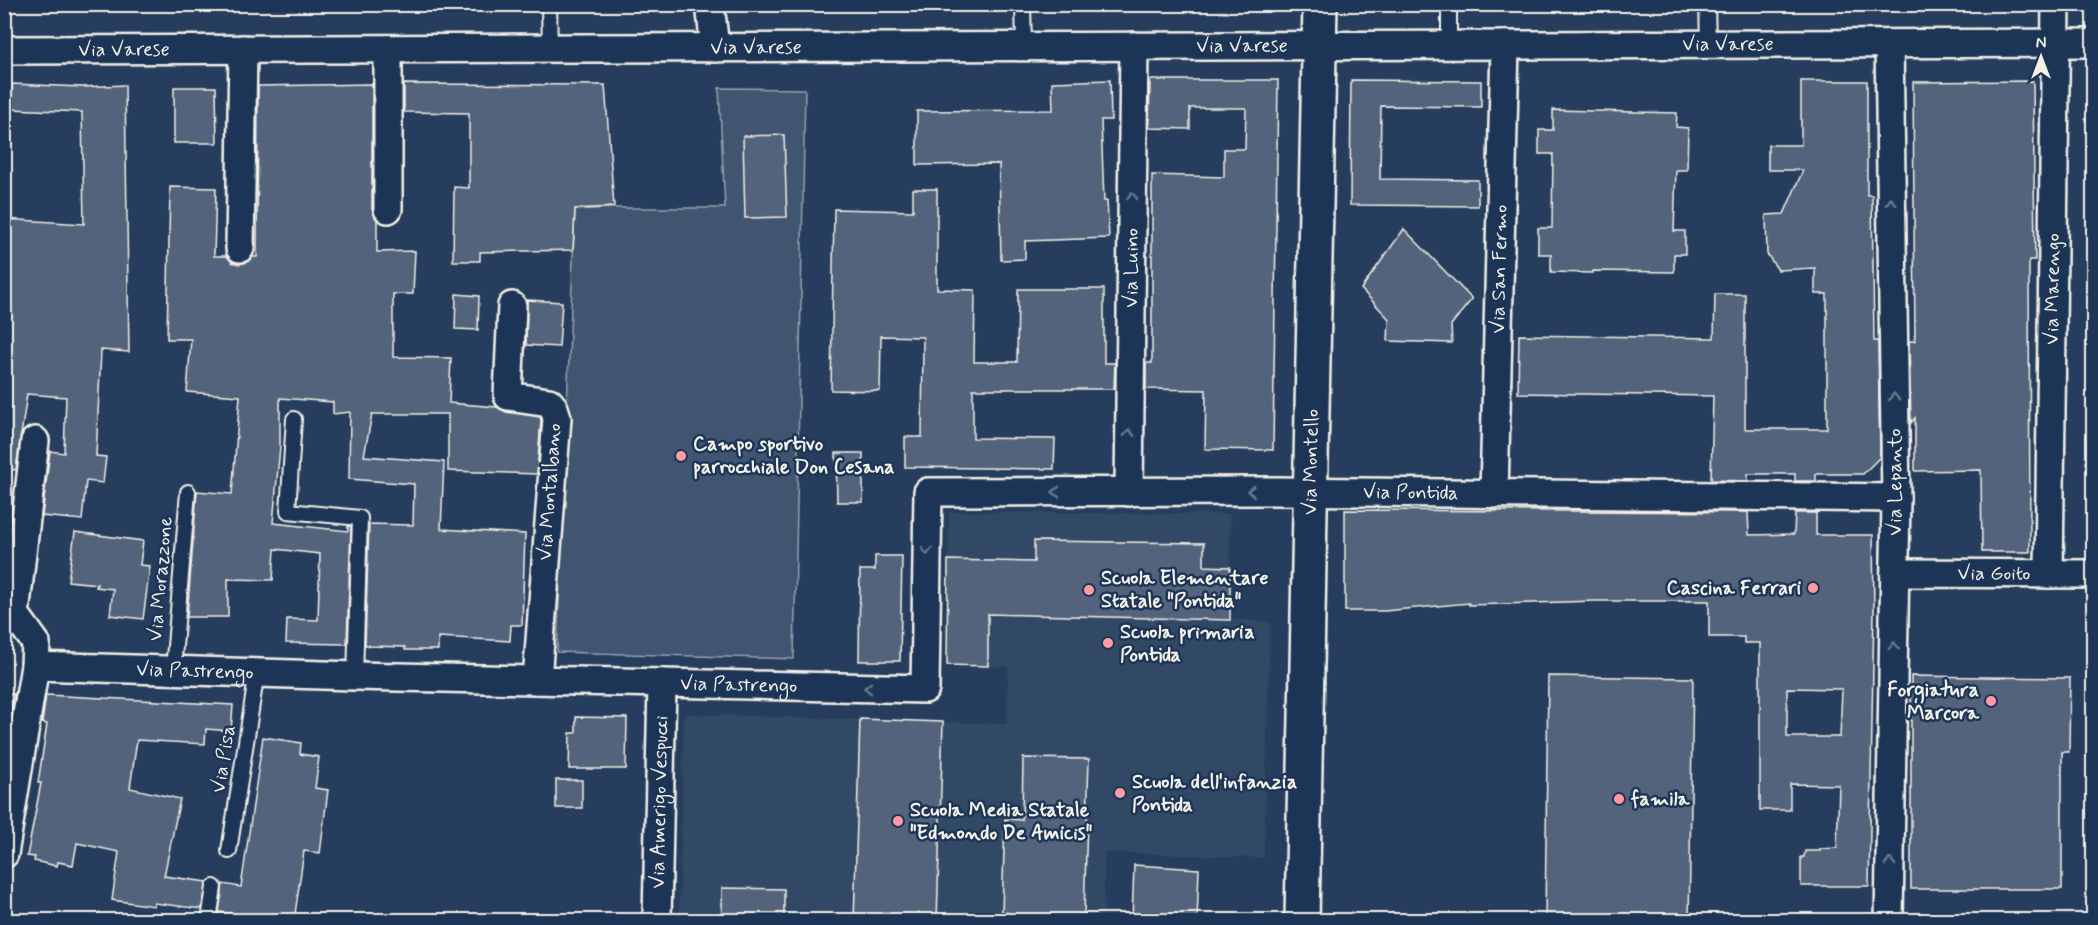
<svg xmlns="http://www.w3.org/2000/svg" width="2098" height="925" font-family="Mynerve,sans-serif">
  <rect width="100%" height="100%" fill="#263d5d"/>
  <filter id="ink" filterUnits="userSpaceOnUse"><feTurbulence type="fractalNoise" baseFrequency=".0167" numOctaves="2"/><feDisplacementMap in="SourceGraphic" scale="12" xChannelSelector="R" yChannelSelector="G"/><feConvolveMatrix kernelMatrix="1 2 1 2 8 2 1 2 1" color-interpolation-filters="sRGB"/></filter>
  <g filter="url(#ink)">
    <polygon fill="#334966" points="949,512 1230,514 1230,619 1270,622 1264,858 1104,852 1104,920 679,920 684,714 1007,724 1008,667 947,665"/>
    <polygon fill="#40546f" stroke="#9aa2ac" stroke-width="1.5" points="719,88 805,89 794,659 557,652 575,210 614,208 725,208"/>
    <g fill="#52647b" stroke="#f4f1e8" stroke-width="1.5" fill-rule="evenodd">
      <polygon points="1110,80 1111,120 1101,120 1104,201 1107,201 1109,238 1025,241 1025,259 1001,260 999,164 917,165 917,111 1053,110 1052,82"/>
      <polygon points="1150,80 1278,80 1273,450 1205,449 1206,390 1146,389 1146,363 1152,363 1152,175 1224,177 1224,149 1245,149 1246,108 1190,108 1190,129 1149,128"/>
      <polygon points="1351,80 1481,81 1481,107 1381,106 1380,179 1478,180 1478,206 1350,205"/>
      <polygon points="1801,81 1867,81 1867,195 1872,195 1874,341 1878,341 1880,457 1863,474 1816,474 1816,481 1795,481 1795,474 1748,474 1748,481 1711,480 1713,396 1518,393 1519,335 1714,338 1715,294 1745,294 1745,429 1827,429 1827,294 1815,294 1815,268 1778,270 1767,254 1766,215 1784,214 1803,170 1768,170 1768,145 1801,145"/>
      <polygon points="2033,81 2035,260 2029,260 2030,552 1982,552 1981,470 1915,471 1915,418 1911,423 1909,341 1915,341 1913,82"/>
      <polygon points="12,84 82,87 125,85 129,352 101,350 96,456 106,457 103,483 86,481 82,520 42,516 50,451 64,453 66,397 27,394 16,470 4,468 4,219 84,224 82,112 11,109"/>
      <polygon points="372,84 372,209 377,220 377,252 415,251 413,294 393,294 393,357 451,358 449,403 497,407 506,412 540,417 541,420 537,474 448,471 448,414 372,414 364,456 444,462 441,529 525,534 522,625 511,625 510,641 438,637 438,650 405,650 405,647 369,646 369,645 365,645 369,524 413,525 414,484 349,479 350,412 333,414 333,402 280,398 280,446 273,523 348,531 348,526 351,526 347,644 286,643 287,619 318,620 320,554 275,549 273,580 228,579 228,617 187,617 197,491 232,494 240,396 187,392 191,339 167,339 170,187 216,188 214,256 227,256 232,262 239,264 247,262 253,257 257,257 258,86"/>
      <polygon points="404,84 605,85 614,207 575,209 573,250 480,252 480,261 453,261 454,187 469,188 469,113 404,112"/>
      <polygon points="174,87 216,87 217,143 174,143"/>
      <polygon points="1553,110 1677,113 1676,127 1688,128 1687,170 1676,170 1674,231 1685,231 1685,254 1674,254 1674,272 1593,271 1593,273 1551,272 1551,254 1538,254 1538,228 1552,228 1553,154 1539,154 1539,130 1553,130"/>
      <polygon points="784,135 787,217 745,218 743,136"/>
      <polygon points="913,189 937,189 937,289 975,290 974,362 1017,362 1018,289 1104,289 1104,363 1115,363 1114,389 973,389 973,438 1055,439 1054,469 905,467 905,437 922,437 923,337 881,336 880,391 831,390 834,209 913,211"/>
      <polygon points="1404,229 1472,299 1451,325 1452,343 1388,341 1389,319 1361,289"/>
      <polygon points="456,294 479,296 478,330 455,329"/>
      <polygon points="527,300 562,302 559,347 526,345"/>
      <polygon points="836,453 863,453 863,502 837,502"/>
      <path d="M 1345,510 L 1748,512 L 1749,535 L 1794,534 L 1795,513 L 1816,513 L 1816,535 L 1873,535 L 1874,610 L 1869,886 L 1801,886 L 1801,857 L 1804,857 L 1805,851 L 1820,851 L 1820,849 L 1837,848 L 1839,785 L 1790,784 L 1790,810 L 1760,810 L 1760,643 L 1744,643 L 1744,637 L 1709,637 L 1709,601 L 1595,601 L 1469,605 L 1469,603 L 1384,611 L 1345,611 ZM 1787,688 L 1842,689 L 1840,737 L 1787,737 Z"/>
      <polygon points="75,532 143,541 140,565 150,566 143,619 110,615 113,589 96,587 97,584 68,581"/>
      <polygon points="1034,541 1204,543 1204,566 1230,567 1230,620 988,614 988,666 947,665 948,560 1034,562"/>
      <polygon points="875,556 902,556 900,661 859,661 860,570 875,570"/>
      <polygon points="1548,676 1693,678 1689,921 1545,921"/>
      <polygon points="1911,676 2070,678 2069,752 2062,752 2062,889 1911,889"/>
      <polygon points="4,693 14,694 11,716 4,715"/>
      <polygon points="46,695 233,705 231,731 206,729 205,744 137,740 130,788 180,799 164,876 207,882 202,909 154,903 154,906 112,900 119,852 77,843 73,865 58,862 57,866 34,861 35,857 27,856 41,783 38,783 47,724 42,723"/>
      <polygon points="576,717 627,718 626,769 569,769 570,733 576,733"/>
      <polygon points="860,719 943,722 937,921 854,921"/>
      <polygon points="263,737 301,743 300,754 319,757 315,788 328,790 320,853 304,851 294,921 236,921 237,914 219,912 223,884 241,887"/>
      <polygon points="1023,758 1089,759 1084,915 1079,915 1079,921 1009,921 1009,913 1002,912 1005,819 1022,820"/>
      <rect x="556" y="780" width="26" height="28"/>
      <polygon points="1134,865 1199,869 1197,921 1132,921"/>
      <polygon points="722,888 784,889 784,921 722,921"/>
    </g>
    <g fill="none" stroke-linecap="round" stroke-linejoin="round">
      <g stroke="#f4f1e8" stroke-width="18">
        <g id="service">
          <polyline points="549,4 550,48"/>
          <polyline points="1023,4 1024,46"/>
          <polyline points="1449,4 1449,45"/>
          <polyline points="1707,4 1708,44"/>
          <polyline points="294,419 288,511 360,518 355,676"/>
          <polyline points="173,670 188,492"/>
          <polyline points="229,851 257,672"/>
          <polyline points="209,920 214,887"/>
        </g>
      </g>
      <g stroke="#f4f1e8" stroke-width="32">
        <g id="minor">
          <polyline points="710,4 715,48"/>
          <path id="s1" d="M 4,50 L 2094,43"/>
          <polyline points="388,209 388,49"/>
          <polyline points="240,248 243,49"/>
          <polyline points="512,306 508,396 549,402 554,408 557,418 537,680"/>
          <path id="s2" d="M 1129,492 L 1134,46"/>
          <path id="s3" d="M 1494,494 L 1505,45"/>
          <path id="s4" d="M 1895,573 L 2094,574"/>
          <path id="s5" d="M 2049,574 L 2056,4"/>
          <path id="s6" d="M 35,666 L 355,676 L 925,689 L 928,492 L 1277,491 L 1896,498"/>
          <polyline points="4,854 35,666 36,643 15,614 35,441"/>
          <path id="s7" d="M 657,920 L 662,683"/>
          <polyline points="1889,920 1896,498 1889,44"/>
        </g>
      </g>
      <g stroke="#f4f1e8" stroke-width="38">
        <g id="tertiary">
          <path id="s8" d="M 1302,920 L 1320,4"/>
        </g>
      </g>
      <use href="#service" stroke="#1d3557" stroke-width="14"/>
      <use href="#minor" stroke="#1d3557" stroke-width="27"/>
      <use href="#tertiary" stroke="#1d3557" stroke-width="33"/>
    </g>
    <defs><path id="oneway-chevron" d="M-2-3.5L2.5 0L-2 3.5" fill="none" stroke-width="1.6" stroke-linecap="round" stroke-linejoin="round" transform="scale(1.5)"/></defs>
    <g stroke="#68778a">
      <use href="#oneway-chevron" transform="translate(1132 196) rotate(-89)"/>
      <use href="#oneway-chevron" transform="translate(1891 202) rotate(-91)"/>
      <use href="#oneway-chevron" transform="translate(1894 397) rotate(-91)"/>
      <use href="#oneway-chevron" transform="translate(1129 433) rotate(-89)"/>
      <use href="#oneway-chevron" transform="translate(1251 491) rotate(180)"/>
      <use href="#oneway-chevron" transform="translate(1056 492) rotate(180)"/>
      <use href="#oneway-chevron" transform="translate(927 551) rotate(91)"/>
      <use href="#oneway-chevron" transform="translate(1894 646) rotate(-89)"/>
      <use href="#oneway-chevron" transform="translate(868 688) rotate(-179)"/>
      <use href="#oneway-chevron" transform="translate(1890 862) rotate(-89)"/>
    </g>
  </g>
  <g fill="#ff9aa2" stroke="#1d3557" stroke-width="2">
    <circle cx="681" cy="456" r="6"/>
    <circle cx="1813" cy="588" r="6"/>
    <circle cx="1089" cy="590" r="6"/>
    <circle cx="1108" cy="643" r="6"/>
    <circle cx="1991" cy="701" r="6"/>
    <circle cx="1120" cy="793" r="6"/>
    <circle cx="1619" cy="799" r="6"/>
    <circle cx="898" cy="821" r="6"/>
  </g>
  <g text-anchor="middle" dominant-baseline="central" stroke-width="5" stroke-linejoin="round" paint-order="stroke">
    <g font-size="20" fill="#f4f1e8" stroke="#1d3557">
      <text stroke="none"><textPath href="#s1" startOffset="1724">Via Varese</textPath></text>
      <text stroke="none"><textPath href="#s1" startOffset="1238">Via Varese</textPath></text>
      <text stroke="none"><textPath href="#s1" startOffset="752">Via Varese</textPath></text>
      <text stroke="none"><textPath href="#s1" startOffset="120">Via Varese</textPath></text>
      <text stroke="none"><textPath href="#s2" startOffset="224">Via Luino</textPath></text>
      <text stroke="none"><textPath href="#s3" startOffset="225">Via San Fermo</textPath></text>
      <text stroke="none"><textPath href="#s5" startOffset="285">Via Marengo</textPath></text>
      <text stroke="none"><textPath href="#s8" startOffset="458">Via Montello</textPath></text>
      <text transform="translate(1895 482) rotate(-90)">Via Lepanto</text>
      <text transform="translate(550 492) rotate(-86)">Via Montalbano</text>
      <text stroke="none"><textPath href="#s6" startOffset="1570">Via Pontida</textPath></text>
      <text stroke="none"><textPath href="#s4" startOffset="99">Via Goito</textPath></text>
      <text transform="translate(161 579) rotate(-85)">Via Morazzone</text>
      <text stroke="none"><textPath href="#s6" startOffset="160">Via Pastrengo</textPath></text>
      <text stroke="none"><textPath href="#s6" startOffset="704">Via Pastrengo</textPath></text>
      <text transform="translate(224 759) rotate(-81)">Via Pisa</text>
      <text stroke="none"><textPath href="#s7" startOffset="118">Via Amerigo Vespucci</textPath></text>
    </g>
    <g font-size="20" font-weight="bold" fill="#f4f1e8" stroke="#1d3557" text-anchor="start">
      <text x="693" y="444">Campo sportivo<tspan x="693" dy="23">parrocchiale Don Cesana</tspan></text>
      <text x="1101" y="578">Scuola Elementare<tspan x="1101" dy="23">Statale "Pontida"</tspan></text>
      <text x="1801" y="588" text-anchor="end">Cascina Ferrari</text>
      <text x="1120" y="632">Scuola primaria<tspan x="1120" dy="23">Pontida</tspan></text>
      <text x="1979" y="690" text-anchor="end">Forgiatura<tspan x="1979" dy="23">Marcora</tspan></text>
      <text x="1132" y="782">Scuola dell'infanzia<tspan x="1132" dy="23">Pontida</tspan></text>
      <text x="1631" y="799">famila</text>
      <text x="910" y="810">Scuola Media Statale<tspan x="910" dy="23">"Edmondo De Amicis"</tspan></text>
    </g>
  </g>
  <rect width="2098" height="925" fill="none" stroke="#1d3557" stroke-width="24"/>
  <rect x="12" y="12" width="2074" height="901" fill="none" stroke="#f4f1e8" stroke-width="2" filter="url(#ink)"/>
  <g transform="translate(2041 57)" stroke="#1d3557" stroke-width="4.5" paint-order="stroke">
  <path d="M0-4.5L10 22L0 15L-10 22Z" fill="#f4f1e8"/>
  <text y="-9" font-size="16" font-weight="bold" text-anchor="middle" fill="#f4f1e8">N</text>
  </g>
</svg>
